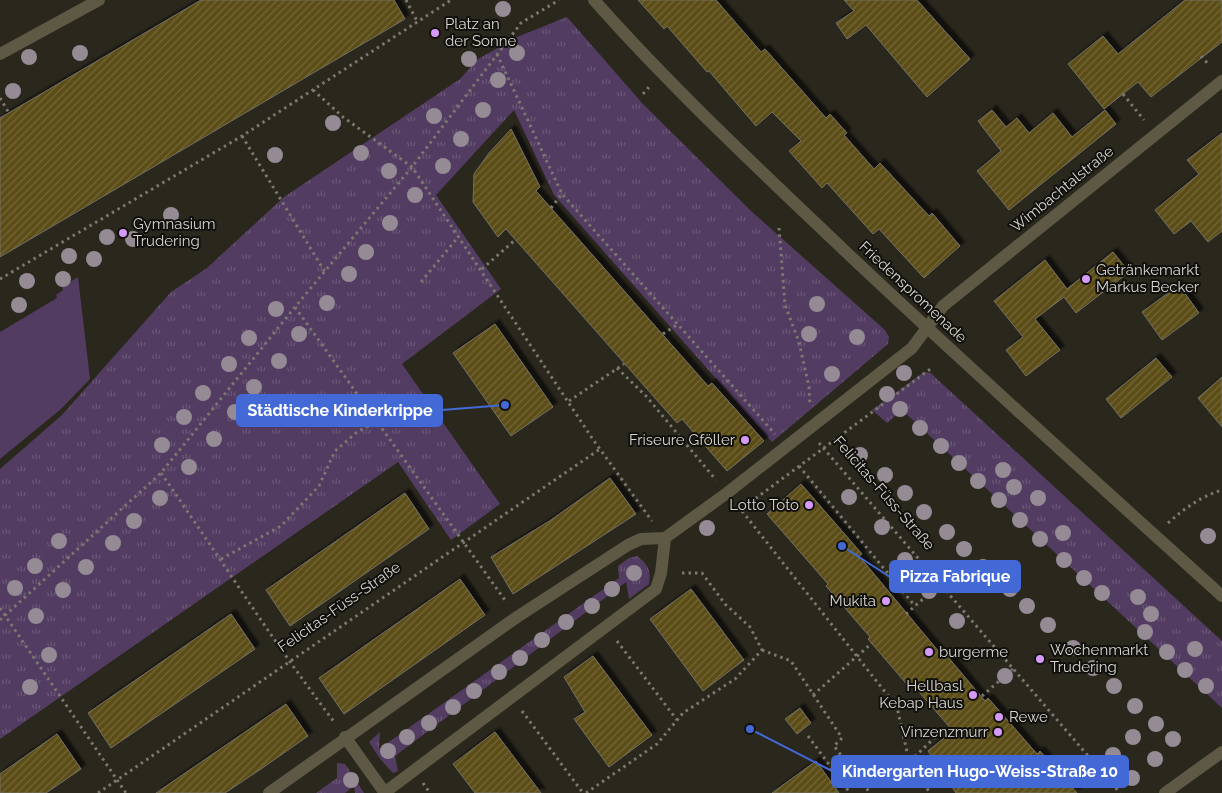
<svg xmlns="http://www.w3.org/2000/svg" width="1222" height="793" font-family="Raleway,sans-serif">
  <defs>
    <pattern id="park-tufts" width="24" height="20" patternUnits="userSpaceOnUse" patternTransform="scale(1.25)"><rect width="24" height="20" fill="#533c62"/><path d="M3 7l-1-3M5 7V3M7 7l1-3M15 17l-1-3M17 17v-4M19 17l1-3" fill="none" stroke="#6b5777"/></pattern>
    <pattern id="building-hatch" width="6" height="6" patternUnits="userSpaceOnUse" patternTransform="scale(1.25)"><rect width="6" height="6" fill="#5c4e18"/><path d="M-1 1l2-2M0 6l6-6M5 7l2-2" fill="none" stroke="#736739"/></pattern>
    <filter id="shadow"><feDropShadow dx="4.5" dy="-4.5" stdDeviation="1" flood-color="#0009"/></filter>
  </defs>
  <rect width="100%" height="100%" fill="#2a271d"/>
  <polygon fill="#533c62" points="78,277 90,379 61,409 0,459 0,332 57,298 56,295 63,290 62,287"/>
  <g fill="url(#park-tufts)">
    <polygon points="567,17 642,103 751,211 885,330 889,337 888,344 772,442 554,195 514,110 436,195 501,289 402,364 500,504 451,540 398,462 0,739 0,469 62,415 171,292 207,268 284,197 460,79 478,59 517,37"/>
    <polygon points="924,372 931,373 937,379 1222,641 1222,708 902,410 887,423 872,410"/>
    <path d="M 637,556 C 648,564 651,570 649,584 L 629,599 L 626,582 L 395,756 L 398,771 L 393,773 L 381,760 L 369,742 L 380,732 L 379,749 L 619,578 L 618,566 L 629,558 Z"/>
    <polygon points="337,763 345,764 364,793 355,793 354,786 345,793 316,793 337,778"/>
  </g>
  <g fill="url(#building-hatch)" stroke="#737064" filter="url(#shadow)">
    <polygon points="201,0 394,0 405,19 0,257 0,118"/>
    <polygon points="638,0 716,0 761,52 765,49 826,118 830,114 847,133 844,135 874,169 880,163 929,216 932,213 960,246 924,278 879,229 873,234 827,183 822,188 789,151 801,141 772,112 756,126 709,71 707,72 667,26 664,29"/>
    <polygon points="844,0 917,0 970,59 927,97 866,25 847,39 836,23 854,11"/>
    <polygon points="1185,0 1222,0 1222,42 1151,97 1138,82 1104,109 1068,64 1103,36 1118,54"/>
    <polygon points="992,110 1006,127 1017,118 1029,133 1053,113 1072,137 1105,110 1116,124 1009,210 977,171 1001,151 978,121"/>
    <polygon points="511,129 540,187 536,191 708,386 712,383 764,441 727,471 682,419 677,423 506,229 498,237 473,202 474,174 489,153"/>
    <polygon points="1222,133 1222,231 1208,242 1191,221 1174,234 1155,210 1199,174 1187,160"/>
    <polygon points="1113,252 1129,272 1076,313 1064,297 1035,319 1060,350 1026,376 1006,350 1023,337 994,301 1045,260 1067,289"/>
    <polygon points="1179,285 1199,313 1162,340 1142,312"/>
    <polygon points="495,324 553,407 511,436 453,353"/>
    <polygon points="1156,358 1172,377 1121,418 1106,399"/>
    <polygon points="1222,377 1222,427 1198,398"/>
    <polygon points="610,478 636,514 513,594 491,557 551,520"/>
    <polygon points="801,484 862,554 859,556 944,658 947,656 985,701 988,698 1037,754 1040,751 1077,793 956,793 928,751 953,731 913,685 910,688 868,639 870,637 826,586 828,584 767,514"/>
    <polygon points="405,493 429,529 290,626 266,590"/>
    <polygon points="460,579 485,615 344,714 319,678"/>
    <polygon points="691,589 744,660 703,691 650,619"/>
    <polygon points="231,614 255,649 111,748 88,713"/>
    <polygon points="593,656 652,735 609,767 574,719 585,712 564,677"/>
    <polygon points="286,704 308,736 261,769 225,793 156,793"/>
    <polygon points="800,708 811,723 797,734 785,719"/>
    <polygon points="495,732 541,793 475,793 453,764"/>
    <polygon points="57,734 81,769 46,793 0,793 0,774"/>
    <polygon points="816,761 839,793 772,793"/>
  </g>
  <g fill="none" stroke-linecap="round" stroke-linejoin="round">
    <g stroke="#7b7870" stroke-width="3" stroke-dasharray="2.5 4" stroke-linecap="butt">
      <polyline points="406,0 417,21"/>
      <polyline points="497,54 562,194 775,434"/>
      <polyline points="1201,56 1209,65"/>
      <polyline points="313,90 343,117 412,167 594,441 652,521"/>
      <polyline points="643,94 649,87"/>
      <polyline points="1123,94 1144,120"/>
      <polyline points="0,98 9,113"/>
      <polyline points="242,136 325,272"/>
      <polyline points="551,208 562,194"/>
      <polyline points="779,228 785,305 799,342 809,387 810,406"/>
      <polyline points="482,269 515,240"/>
      <polyline points="0,279 242,136 451,0"/>
      <polyline points="421,282 459,236"/>
      <polyline points="295,307 507,603"/>
      <polyline points="663,334 678,324"/>
      <polyline points="617,368 646,396 716,480"/>
      <polyline points="569,401 624,364"/>
      <polyline points="819,443 1120,793"/>
      <polyline points="799,466 915,606"/>
      <path d="M 161,473 C 219,556 273,642 335,723"/>
      <polyline points="738,506 897,707 909,761 930,793"/>
      <polyline points="740,510 933,367"/>
      <path d="M 1168,523 C 1185,508 1200,497 1222,490"/>
      <polyline points="221,559 281,526 319,486 335,451 357,432 378,421"/>
      <polyline points="0,608 126,793"/>
      <polyline points="906,614 941,583"/>
      <polyline points="0,620 161,473 295,307 412,167 521,23 559,0"/>
      <polyline points="617,641 677,720"/>
      <polyline points="762,650 791,661 842,738 834,746 870,793"/>
      <polyline points="813,695 872,643"/>
      <polyline points="982,696 1013,669"/>
      <polyline points="522,711 583,793"/>
      <polyline points="808,736 850,793"/>
      <polyline points="910,761 948,725"/>
      <polyline points="423,783 430,793"/>
      <polyline points="98,793 600,449"/>
      <polyline points="586,793 657,744 683,713 735,679 762,650 750,627 725,604 702,573 678,573"/>
    </g>
    <g stroke="#5e5944" stroke-width="12">
      <polyline points="0,54 99,0"/>
      <polyline points="345,737 385,793"/>
      <polyline points="269,793 517,617 628,545 641,539 665,538 727,493 912,348 943,306 1222,81"/>
      <polyline points="384,793 656,589 661,573 665,538"/>
      <polyline points="1165,793 1222,752"/>
    </g>
    <path stroke="#5e5944" stroke-width="12" d="M 594,0 C 673,89 760,170 846,252 C 970,369 1096,482 1222,596"/>
  </g>
  <g fill="#958b95">
    <circle cx="503" cy="9" r="8"/>
    <circle cx="80" cy="53" r="8"/>
    <circle cx="517" cy="53" r="8"/>
    <circle cx="29" cy="57" r="8"/>
    <circle cx="469" cy="59" r="8"/>
    <circle cx="498" cy="80" r="8"/>
    <circle cx="13" cy="91" r="8"/>
    <circle cx="483" cy="110" r="8"/>
    <circle cx="434" cy="116" r="8"/>
    <circle cx="333" cy="123" r="8"/>
    <circle cx="461" cy="139" r="8"/>
    <circle cx="361" cy="153" r="8"/>
    <circle cx="275" cy="155" r="8"/>
    <circle cx="443" cy="166" r="8"/>
    <circle cx="389" cy="171" r="8"/>
    <circle cx="415" cy="195" r="8"/>
    <circle cx="171" cy="215" r="8"/>
    <circle cx="390" cy="223" r="8"/>
    <circle cx="107" cy="237" r="8"/>
    <circle cx="133" cy="239" r="8"/>
    <circle cx="366" cy="252" r="8"/>
    <circle cx="69" cy="256" r="8"/>
    <circle cx="94" cy="259" r="8"/>
    <circle cx="349" cy="274" r="8"/>
    <circle cx="63" cy="279" r="8"/>
    <circle cx="27" cy="281" r="8"/>
    <circle cx="327" cy="303" r="8"/>
    <circle cx="817" cy="304" r="8"/>
    <circle cx="19" cy="305" r="8"/>
    <circle cx="276" cy="309" r="8"/>
    <circle cx="299" cy="334" r="8"/>
    <circle cx="809" cy="334" r="8"/>
    <circle cx="857" cy="337" r="8"/>
    <circle cx="249" cy="338" r="8"/>
    <circle cx="279" cy="361" r="8"/>
    <circle cx="229" cy="364" r="8"/>
    <circle cx="904" cy="373" r="8"/>
    <circle cx="832" cy="374" r="8"/>
    <circle cx="254" cy="387" r="8"/>
    <circle cx="203" cy="393" r="8"/>
    <circle cx="887" cy="394" r="8"/>
    <circle cx="900" cy="409" r="8"/>
    <circle cx="235" cy="412" r="8"/>
    <circle cx="184" cy="417" r="8"/>
    <circle cx="920" cy="428" r="8"/>
    <circle cx="214" cy="439" r="8"/>
    <circle cx="162" cy="445" r="8"/>
    <circle cx="941" cy="446" r="8"/>
    <circle cx="860" cy="455" r="8"/>
    <circle cx="959" cy="463" r="8"/>
    <circle cx="189" cy="467" r="8"/>
    <circle cx="1003" cy="470" r="8"/>
    <circle cx="885" cy="475" r="8"/>
    <circle cx="978" cy="481" r="8"/>
    <circle cx="1014" cy="487" r="8"/>
    <circle cx="905" cy="493" r="8"/>
    <circle cx="849" cy="497" r="8"/>
    <circle cx="160" cy="498" r="8"/>
    <circle cx="1038" cy="498" r="8"/>
    <circle cx="999" cy="500" r="8"/>
    <circle cx="924" cy="512" r="8"/>
    <circle cx="1020" cy="520" r="8"/>
    <circle cx="134" cy="521" r="8"/>
    <circle cx="882" cy="527" r="8"/>
    <circle cx="707" cy="528" r="8"/>
    <circle cx="947" cy="532" r="8"/>
    <circle cx="1063" cy="533" r="8"/>
    <circle cx="1208" cy="536" r="8"/>
    <circle cx="1040" cy="539" r="8"/>
    <circle cx="59" cy="541" r="8"/>
    <circle cx="113" cy="543" r="8"/>
    <circle cx="964" cy="549" r="8"/>
    <circle cx="905" cy="560" r="8"/>
    <circle cx="1064" cy="560" r="8"/>
    <circle cx="35" cy="566" r="8"/>
    <circle cx="86" cy="567" r="8"/>
    <circle cx="983" cy="567" r="8"/>
    <circle cx="634" cy="573" r="8"/>
    <circle cx="1084" cy="578" r="8"/>
    <circle cx="15" cy="588" r="8"/>
    <circle cx="612" cy="589" r="8"/>
    <circle cx="1010" cy="589" r="8"/>
    <circle cx="63" cy="590" r="8"/>
    <circle cx="929" cy="591" r="8"/>
    <circle cx="1102" cy="593" r="8"/>
    <circle cx="1138" cy="597" r="8"/>
    <circle cx="592" cy="606" r="8"/>
    <circle cx="1027" cy="606" r="8"/>
    <circle cx="1151" cy="614" r="8"/>
    <circle cx="36" cy="616" r="8"/>
    <circle cx="957" cy="621" r="8"/>
    <circle cx="566" cy="622" r="8"/>
    <circle cx="1048" cy="625" r="8"/>
    <circle cx="1145" cy="632" r="8"/>
    <circle cx="542" cy="640" r="8"/>
    <circle cx="1073" cy="648" r="8"/>
    <circle cx="1195" cy="649" r="8"/>
    <circle cx="1167" cy="652" r="8"/>
    <circle cx="49" cy="655" r="8"/>
    <circle cx="520" cy="658" r="8"/>
    <circle cx="1093" cy="668" r="8"/>
    <circle cx="1185" cy="670" r="8"/>
    <circle cx="499" cy="672" r="8"/>
    <circle cx="1005" cy="676" r="8"/>
    <circle cx="1114" cy="686" r="8"/>
    <circle cx="1206" cy="686" r="8"/>
    <circle cx="30" cy="687" r="8"/>
    <circle cx="474" cy="691" r="8"/>
    <circle cx="1135" cy="706" r="8"/>
    <circle cx="453" cy="707" r="8"/>
    <circle cx="429" cy="723" r="8"/>
    <circle cx="1156" cy="724" r="8"/>
    <circle cx="407" cy="737" r="8"/>
    <circle cx="1133" cy="737" r="8"/>
    <circle cx="1173" cy="739" r="8"/>
    <circle cx="388" cy="751" r="8"/>
    <circle cx="1113" cy="755" r="8"/>
    <circle cx="1155" cy="759" r="8"/>
    <circle cx="1132" cy="778" r="8"/>
    <circle cx="351" cy="780" r="8"/>
  </g>
  <g fill="#d69bfa" stroke="#11100c" stroke-width="2">
    <circle cx="435" cy="33" r="5"/>
    <circle cx="123" cy="233" r="5"/>
    <circle cx="1086" cy="279" r="5"/>
    <circle cx="745" cy="440" r="5"/>
    <circle cx="809" cy="505" r="5"/>
    <circle cx="886" cy="601" r="5"/>
    <circle cx="929" cy="652" r="5"/>
    <circle cx="1040" cy="659" r="5"/>
    <circle cx="973" cy="695" r="5"/>
    <circle cx="999" cy="717" r="5"/>
    <circle cx="998" cy="732" r="5"/>
  </g>
  <g text-anchor="middle" dominant-baseline="central" stroke-width="4" stroke-linejoin="round" paint-order="stroke">
    <g font-size="15" fill="#d7d5cf" stroke="#11100c" text-anchor="start">
      <text x="445" y="24">Platz an<tspan x="445" dy="17">der Sonne</tspan></text>
      <text x="133" y="224">Gymnasium<tspan x="133" dy="17">Trudering</tspan></text>
      <text x="1096" y="270">Getränkemarkt<tspan x="1096" dy="17">Markus Becker</tspan></text>
      <text x="735" y="440" text-anchor="end">Friseure Gföller</text>
      <text x="799" y="505" text-anchor="end">Lotto Toto</text>
      <text x="876" y="601" text-anchor="end">Mukita</text>
      <text x="1050" y="650">Wochenmarkt<tspan x="1050" dy="17">Trudering</tspan></text>
      <text x="939" y="652">burgerme</text>
      <text x="963" y="686" text-anchor="end">Hellbasl<tspan x="963" dy="17">Kebap Haus</tspan></text>
      <text x="1009" y="717">Rewe</text>
      <text x="988" y="732" text-anchor="end">Vinzenzmurr</text>
    </g>
    <g font-size="15" fill="#d7d5cf" stroke="#11100c">
      <text transform="translate(1062 189) rotate(-39)">Wimbachtalstraße</text>
      <text transform="translate(913 292) rotate(43)">Friedenspromenade</text>
      <text transform="translate(884 493) rotate(49)">Felicitas-Füss-Straße</text>
      <text transform="translate(339 607) rotate(-35)">Felicitas-Füss-Straße</text>
    </g>
  </g>
  <path fill="none" stroke="#4269d6" stroke-width="2" d="M505 405L442 410M842 546L890 577M750 729L832 771"/>
  <g fill="#4269d6" stroke="#11100c" stroke-width="2">
    <circle cx="505" cy="405" r="5"/>
    <circle cx="842" cy="546" r="5"/>
    <circle cx="750" cy="729" r="5"/>
  </g>
  <g fill="#4269d6" stroke="#4269d6" stroke-width="2">
    <rect x="237" y="395" width="205" height="31" rx="5"/>
    <rect x="890" y="561" width="130" height="31" rx="5"/>
    <rect x="832" y="756" width="296" height="31" rx="5"/>
  </g>
  <g font-size="16" text-anchor="middle" font-weight="bold" fill="#fff">
    <text x="340" y="416">Städtische Kinderkrippe</text>
    <text x="955" y="582">Pizza Fabrique</text>
    <text x="980" y="777">Kindergarten Hugo-Weiss-Straße 10</text>
  </g>
</svg>
